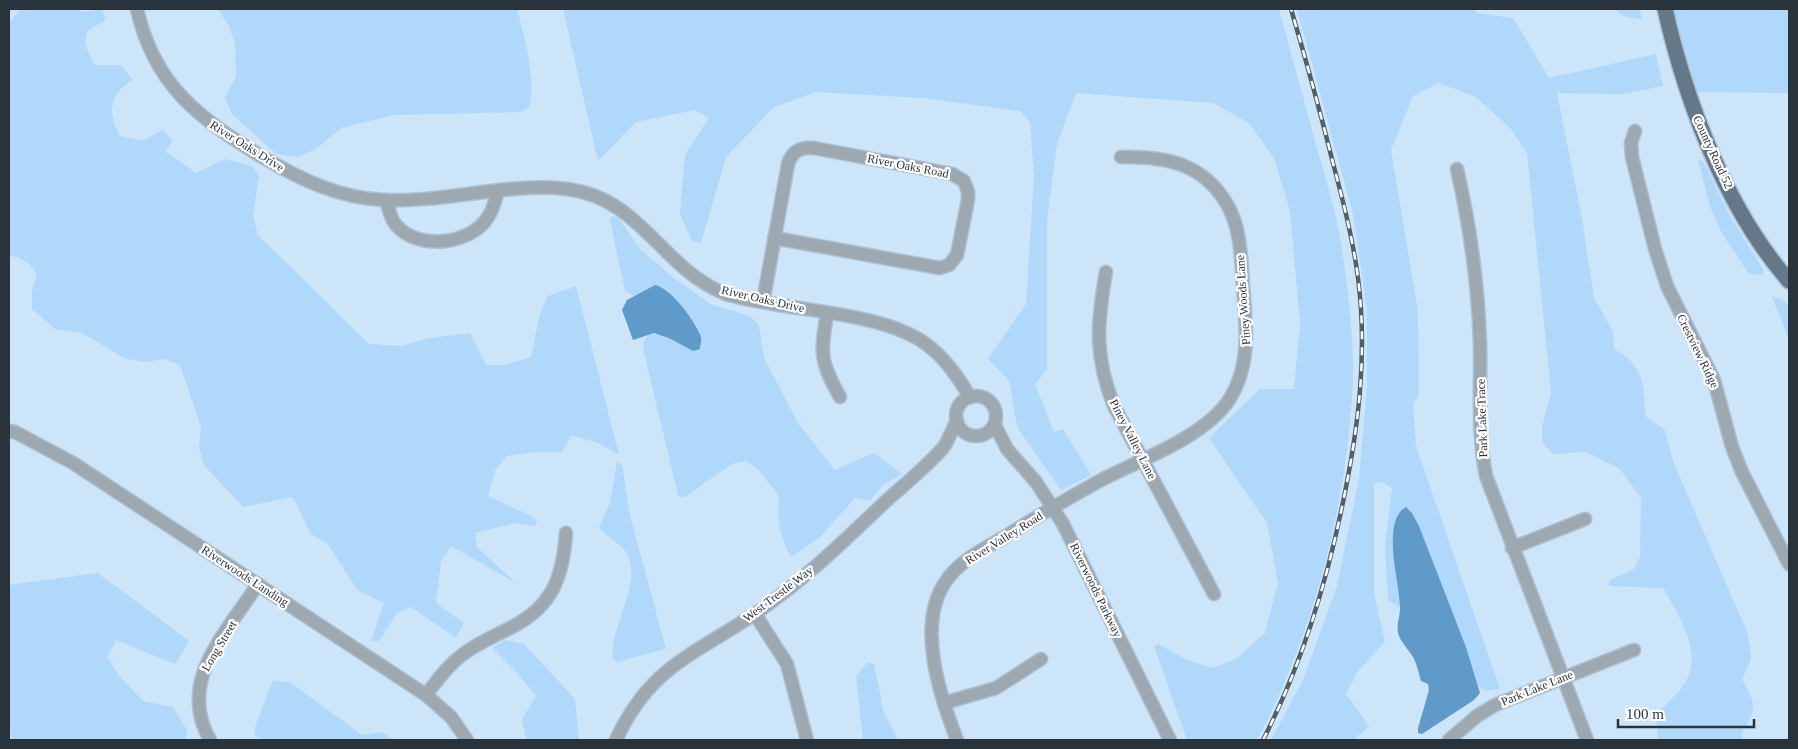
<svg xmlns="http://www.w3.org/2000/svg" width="1798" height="749" font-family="'Times New Roman',serif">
  <rect width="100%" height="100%" fill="#cce5f9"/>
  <g fill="#afd8fa">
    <path d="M 21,9 L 79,9 L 82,12 L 102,9 L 106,20 L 87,31 L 85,44 L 94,65 L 121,65 L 133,80 C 109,93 107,113 120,136 L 142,141 L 163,130 L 173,141 L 165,151 L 196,173 L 225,159 L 252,166 L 259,175 L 253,216 L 258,235 L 369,344 L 401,346 L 430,338 L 470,333 L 486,365 L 505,365 L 531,357 L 540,313 L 548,296 L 576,286 L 619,455 L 598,443 L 571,435 L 562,452 L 537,452 L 507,456 L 495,470 L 488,496 L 535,518 L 537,523 L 534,526 L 515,523 L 475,533 L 477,547 L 516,583 L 451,546 L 441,561 L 436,603 L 464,623 L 456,638 L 411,607 L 397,613 L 379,641 L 371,641 L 384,603 L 357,590 L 328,544 L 311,534 L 293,497 L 243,507 L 204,465 L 199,447 L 201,427 L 180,365 L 164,359 L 144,362 L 124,358 L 82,333 L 55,329 L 32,309 L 32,291 L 37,274 C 31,265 21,255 9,256 L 9,23 Z"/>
    <path d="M 214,9 L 517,9 C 524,37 537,79 529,107 L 520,112 L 394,115 L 341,128 L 316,149 L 297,157 L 276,154 L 232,114 L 225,98 L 236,76 L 235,44 L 229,26 L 219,11 Z"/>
    <path d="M 563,9 L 1279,9 C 1292,56 1305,104 1318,152 C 1324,175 1332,198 1337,221 C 1347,278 1356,341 1352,399 C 1344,515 1312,637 1257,740 L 1187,740 L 1154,646 L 1159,644 L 1187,660 L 1213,668 L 1236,659 L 1265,633 L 1278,583 L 1267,523 L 1209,438 L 1260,389 L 1294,389 L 1300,324 L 1290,211 L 1274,158 L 1249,123 L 1213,103 L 1076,93 L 1057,144 L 1047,221 L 1047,369 L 1035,384 L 1054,432 L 1063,429 L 1091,475 L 1061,490 L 1019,430 L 1014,413 L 1010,382 L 988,359 L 1026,304 L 1034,176 L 1030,122 L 1020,111 L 923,98 L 815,92 L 773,108 L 726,157 L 701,243 L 692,241 L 680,214 L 685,155 L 709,118 L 695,110 L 636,122 L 598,161 Z"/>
    <path d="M 1297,9 L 1475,9 L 1477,13 L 1513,18 L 1549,78 L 1656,54 L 1663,86 L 1622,94 L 1557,93 L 1582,218 L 1594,298 L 1613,331 L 1614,349 C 1643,365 1645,384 1645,416 L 1665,430 L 1674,464 L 1748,634 L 1751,659 L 1742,679 C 1756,704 1758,709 1741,734 L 1743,740 L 1658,740 L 1656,715 C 1665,705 1678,694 1685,683 C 1704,652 1678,614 1663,588 L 1610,586 L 1609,581 L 1634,569 L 1640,557 L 1641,498 L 1620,469 L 1586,452 L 1553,454 L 1542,442 L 1542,427 L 1551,393 L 1527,153 L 1511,129 L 1476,97 L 1439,83 L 1413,96 L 1391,150 L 1418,311 L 1419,396 L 1413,403 L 1416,446 L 1500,689 L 1486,691 L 1477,685 L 1466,647 L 1419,526 L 1393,526 L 1401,608 L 1388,600 L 1385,546 L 1392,488 L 1382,482 L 1374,484 L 1374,594 L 1385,642 L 1358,671 L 1346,694 L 1369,726 L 1354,740 L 1271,740 L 1303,680 L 1337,586 L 1359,479 L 1367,387 L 1367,310 L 1353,214 Z"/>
    <path d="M 1615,9 L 1640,9 L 1642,19 C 1631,19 1622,17 1615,9 Z"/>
    <polygon points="1668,9 1789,9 1789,93 1687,92"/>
    <polygon points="1698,160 1703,161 1730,216 1763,269 1763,275 1749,274 1720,230 1710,207"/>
    <path d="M 612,216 L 618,217 L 640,249 L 674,278 L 712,305 L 750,316 L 759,325 L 764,358 L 798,423 L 835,470 L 874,453 L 902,474 L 883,485 L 870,501 L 855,498 L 820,537 L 791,557 C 779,533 777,523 779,496 L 760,471 L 746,461 L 732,464 L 683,498 L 678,495 L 643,348 L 644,341 L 648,335 C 664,331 679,344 693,351 L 655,285 L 634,296 L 625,291 L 610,220 Z"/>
    <polygon points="1772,296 1783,300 1789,306 1789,340"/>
    <path d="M 617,461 L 622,465 L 630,516 L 666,649 L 617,662 L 613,659 C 608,626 648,578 623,548 C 616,541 606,536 599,528 L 610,503 Z"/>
    <polygon points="98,573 189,641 175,664 116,640 107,657 117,673 143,701 173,707 187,730 186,740 14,740 9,734 9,585"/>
    <polygon points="505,640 524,644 575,699 579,740 526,740 522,719 536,696 518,674 492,648"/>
    <polygon points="868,662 874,664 884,713 898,740 863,740 856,676"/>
    <polygon points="273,680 291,683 362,735 382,732 393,740 264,740 255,736 255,727"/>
  </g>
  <g fill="#5f9ac8">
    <path d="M 655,285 C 672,289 695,321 701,337 C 702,340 700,345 700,349 L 693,351 L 669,338 L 654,333 L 633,340 L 622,310 L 627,300 Z"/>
    <path d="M 1406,507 L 1412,513 L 1419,526 L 1466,647 L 1480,693 L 1474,700 L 1422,734 L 1418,733 L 1418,728 L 1429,690 L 1428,684 L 1421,681 C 1419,674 1417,665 1414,659 C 1410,651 1403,645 1399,636 C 1395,625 1401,616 1400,606 C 1399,580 1381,521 1406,507 Z"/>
  </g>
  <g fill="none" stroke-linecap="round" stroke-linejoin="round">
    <g stroke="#abc1d3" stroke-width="15">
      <g id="minor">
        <path d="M 137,9 C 154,86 200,119 264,158 C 302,180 339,198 384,200 C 443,203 508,182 567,189 C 640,198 660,265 721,292 C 737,299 757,301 774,304 C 819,312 889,317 926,344 C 945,358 958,377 970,397"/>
        <polyline points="1635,131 1631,143 1632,157 1655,249 1667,286 1714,380 1732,447 1742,472 1789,564"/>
        <path d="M 1457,169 C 1470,226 1478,284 1480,343 C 1481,387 1477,432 1486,476 L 1587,740"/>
        <path d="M 386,200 C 389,209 390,218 396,225 C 418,251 471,245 488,217 C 493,210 495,200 498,192"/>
        <path d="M 1106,272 C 1097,323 1094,356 1114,406 L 1214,594"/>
        <path d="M 763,302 L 788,164 C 792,151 801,147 814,148 L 952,174 L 964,181 L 968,192 L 968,200 L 957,255 L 949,265 L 940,268 L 774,238"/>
        <path d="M 827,314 C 820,354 820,361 840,397"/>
        <circle cx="976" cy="416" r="20"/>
        <polyline points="995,425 1007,449 1036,482 1063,524 1170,740"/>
        <polyline points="9,431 15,432 73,463 426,695 451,717 467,740"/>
        <polyline points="1512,548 1585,519"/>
        <polyline points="755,614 787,664 807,740"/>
        <path d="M 426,695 C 437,681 447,666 462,655 C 477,643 495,636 512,627 C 553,606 563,576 566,533"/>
        <polyline points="944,703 996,688 1041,659"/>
        <path d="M 210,740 C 176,681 227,632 258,584"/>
        <path d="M 616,740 C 650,666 694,655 756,613 C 803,581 844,541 885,502 C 904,485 926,467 943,448 C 949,440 952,429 957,421"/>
        <path d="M 957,740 C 940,696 917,627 944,584 C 958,561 984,549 1006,536 C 1038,516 1070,497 1103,479 C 1142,459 1204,437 1229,400 C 1249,369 1247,335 1244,299 C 1241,269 1243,233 1228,206 C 1204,163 1165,156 1121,157"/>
        <polyline points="1449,740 1477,716 1495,705 1634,650"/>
      </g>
    </g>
    <g stroke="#abc1d3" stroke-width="18">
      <path id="major" d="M 1665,9 C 1686,102 1726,209 1789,281"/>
    </g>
    <use href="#minor" stroke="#9da8b1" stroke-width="12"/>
    <use href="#major" stroke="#657887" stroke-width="15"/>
    <g stroke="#515f6a" stroke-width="4.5">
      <path id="rail" d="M 1263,740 C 1301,666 1325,589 1342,507 C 1358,431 1368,356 1358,278 C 1353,239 1343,201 1333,163 C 1320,111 1306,60 1291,9"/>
    </g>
    <use href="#rail" stroke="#fff" stroke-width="2.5" stroke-dasharray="8" stroke-linecap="butt"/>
  </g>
  <g text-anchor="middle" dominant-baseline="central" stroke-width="4.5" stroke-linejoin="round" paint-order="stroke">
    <g font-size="12" fill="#29333b" stroke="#fff">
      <text transform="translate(247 146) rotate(32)">River Oaks Drive</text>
      <text transform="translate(1713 152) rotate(65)">County Road 52</text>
      <text transform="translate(908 166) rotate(11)">River Oaks Road</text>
      <text transform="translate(763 299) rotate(13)">River Oaks Drive</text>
      <text transform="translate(1243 300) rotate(-94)">Piney Woods Lane</text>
      <text transform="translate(1698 351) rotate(64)">Crestview Ridge</text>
      <text transform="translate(1482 418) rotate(-92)">Park Lake Trace</text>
      <text transform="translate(1133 439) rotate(63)">Piney Valley Lane</text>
      <text transform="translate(1004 538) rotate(-32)">River Valley Road</text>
      <text transform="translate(245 576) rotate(33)">Riverwoods Landing</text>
      <text transform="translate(1096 590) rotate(64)">Riverwoods Parkway</text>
      <text transform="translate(778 594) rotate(-37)">West Trestle Way</text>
      <text transform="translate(219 646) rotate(-59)">Long Street</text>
      <text transform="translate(1537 688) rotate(-22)">Park Lake Lane</text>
    </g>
  </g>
  <rect width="1798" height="749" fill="none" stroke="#29333b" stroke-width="20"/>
  <path d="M1618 719v8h136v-8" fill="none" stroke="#29333b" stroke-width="2.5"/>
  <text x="1626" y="719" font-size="15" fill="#29333b" stroke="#ffffff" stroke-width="4" paint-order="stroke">100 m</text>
</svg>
